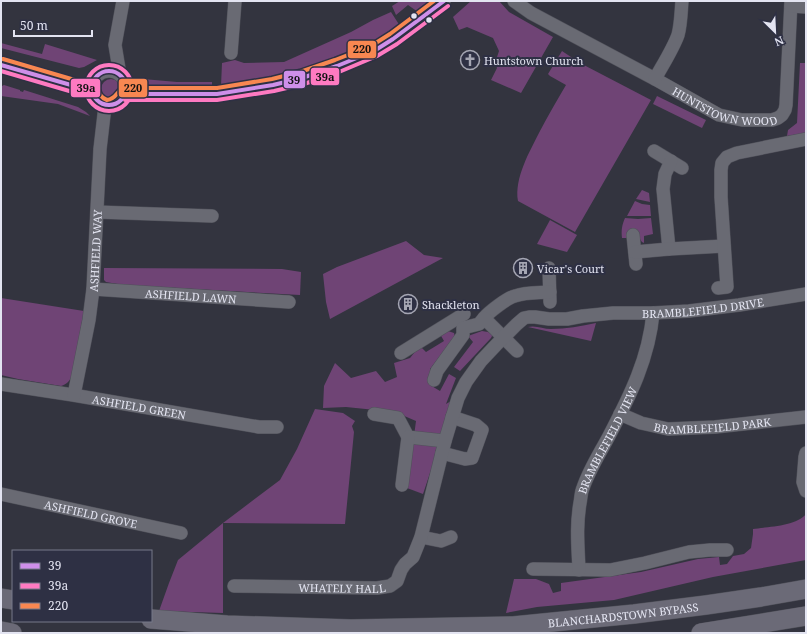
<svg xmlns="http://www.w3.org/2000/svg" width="807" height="634" font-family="'Noto Serif',serif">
  <rect width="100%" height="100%" fill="#33343f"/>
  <g fill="#6f4475">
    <polygon points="400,1 433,1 418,12 408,5 396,15 392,6"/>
    <polygon points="471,1 499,1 509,12 553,37 521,93 491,80 497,68 495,63 499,51 493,38 467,27 459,30 453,17"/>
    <path d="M 391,12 L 400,26 C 371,44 341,58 308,69 C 280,77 250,82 221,86 L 222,63 L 235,60 L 244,63 L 284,62 L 351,32 L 373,20 Z"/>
    <polygon points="1,43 42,54 45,44 97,60 84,67 79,68 1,48"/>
    <path d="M 562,51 L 580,63 L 651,100 L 575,232 L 518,201 C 514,178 530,151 540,131 C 548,116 557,100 566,85 L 550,76 L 548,74 Z"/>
    <polygon points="800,63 806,63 806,133 787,136 788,130 797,123"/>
    <path d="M 143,79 L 177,82 L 212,82 L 212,88 C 189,88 166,88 143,84 Z"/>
    <circle cx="111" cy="89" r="10"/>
    <polygon points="4,85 20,90 20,91 23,92 24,90 78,107 86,112 90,116 58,104 1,96 2,86"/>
    <polygon points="657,96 706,120 702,128 653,104"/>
    <polygon points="642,190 649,193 650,202 636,199"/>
    <polygon points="635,201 642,204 650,205 651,216 627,216"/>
    <path d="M 625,218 L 638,219 L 651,218 L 653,234 L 644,236 L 644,243 L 642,242 L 639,238 L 622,238 C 621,230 622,225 625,218 Z"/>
    <polygon points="550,220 577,235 567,252 537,244"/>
    <polygon points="406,241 424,255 443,258 330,319 326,302 323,274 337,267"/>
    <polygon points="104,268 282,269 301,272 300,295 123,285 106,282 104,280"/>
    <path d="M 1,298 L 84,311 L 72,375 C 70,381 67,384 61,386 L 18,379 L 1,375 Z"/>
    <path d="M 596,323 L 591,341 L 528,327 C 536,325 543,329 551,329 C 566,329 581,326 596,323 Z"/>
    <polygon points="448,331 454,333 455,337 430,369 430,385 440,391 449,374 456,378 446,404 451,401 442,437 423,494 407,488 416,421 395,412 346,407 323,408 324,386 335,363 351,378 376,371 385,382 397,377 394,363 410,358 418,348 421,347 426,352 444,341 440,334"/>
    <polygon points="482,331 488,332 493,334 491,338 460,371 454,367 473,342 468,336"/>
    <polygon points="315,409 343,413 355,421 352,426 354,432 345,524 223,523 223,613 159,611 169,583 178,560 223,523 280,480 297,449"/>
    <path d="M 806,514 L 806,560 L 713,577 L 614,600 L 537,607 L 506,613 L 514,579 L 536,579 L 549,584 L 553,593 L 561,591 L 561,583 L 641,572 L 698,559 L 719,557 L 720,565 L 727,564 L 733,556 L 744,554 L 751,548 L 753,534 L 753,529 C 767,527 797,526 806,514 Z"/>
  </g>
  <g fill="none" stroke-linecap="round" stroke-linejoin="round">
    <g stroke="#50515a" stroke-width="14">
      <g id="minor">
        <path id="s1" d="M 514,1 L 531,13 L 655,79 L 719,115 L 742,120 L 772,120 L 778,118 L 782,115 L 785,110 L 786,105 L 791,1"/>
        <polyline points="791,6 806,7"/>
        <polyline points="231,53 235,1"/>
        <polyline points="1,65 85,89 91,88"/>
        <circle cx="109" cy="88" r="17"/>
        <polyline points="120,75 115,45 123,1"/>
        <path d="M 655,79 C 662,66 673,49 678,35 C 681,24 681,12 682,1"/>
        <polyline points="125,94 217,94 273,85 302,78 337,66 374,51 393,39 444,1"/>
        <polyline points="654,151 682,168"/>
        <polyline points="97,212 212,216"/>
        <polyline points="633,235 636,264"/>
        <polyline points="669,249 663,189 665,174 671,161"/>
        <polyline points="635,252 669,249 724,246"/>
        <polyline points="549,268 550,302"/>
        <polyline points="718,288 727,287 721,197 721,170 722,163 727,157 737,153 806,139"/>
        <path id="s2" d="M 93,289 L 289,302"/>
        <path d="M 484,318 C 489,312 507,298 515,296 C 526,292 539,293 550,292"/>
        <polyline points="401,353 464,314"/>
        <polyline points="434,380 437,371 463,335 463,328 479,324 484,318 517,351"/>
        <path id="s3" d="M 1,384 L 73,395 L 259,427 L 277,427"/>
        <path id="s4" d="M 74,395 L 89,320 L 93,289 L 100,149 L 105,106"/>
        <polyline points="374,414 398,418 408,437 445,441"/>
        <path id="s5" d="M 620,414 L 641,423 L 668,429 L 715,427 L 806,417"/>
        <polyline points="442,453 465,459 472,458 482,430 476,425 452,417"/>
        <polyline points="806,453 805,457 803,482 806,491"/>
        <polyline points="402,485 408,437"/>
        <path id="s6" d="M 1,494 L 181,533"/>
        <polyline points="421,537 441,541 451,537"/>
        <polyline points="533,569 610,570 645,563 689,552 710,550 727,550"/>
        <path id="s7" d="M 579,570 C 578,546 576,526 580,503 C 581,498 581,492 583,488 C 589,470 600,453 609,436 C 630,396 649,358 653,313"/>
        <path id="s8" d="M 234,586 L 377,588 L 390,586 L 397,581 L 401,570 L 405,564 L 413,557 L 421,537 L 445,441 L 458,398 L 466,382 L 481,361 L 497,344 L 517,324 L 524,318 L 529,317 L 535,317 L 549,319 L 567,319 L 583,316 L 613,313 L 653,313 L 689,311 L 739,305 L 806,294"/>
      </g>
    </g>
    <g stroke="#50515a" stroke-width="20">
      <g id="highway">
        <polyline points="1,598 13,600"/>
        <path id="s9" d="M 151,619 L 227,625 L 351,629 L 513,626 L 634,614 L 706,605 L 761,597 L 806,589"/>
        <polyline points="1,631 12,633"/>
        <polyline points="701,633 806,616"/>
      </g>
    </g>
    <use href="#minor" stroke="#696a73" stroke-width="13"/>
    <use href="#highway" stroke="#6b6a77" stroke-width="19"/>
    <g stroke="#2e3044" stroke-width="7">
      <g id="bus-1">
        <polyline points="1,65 85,89 91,88"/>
        <circle cx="109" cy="88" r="17"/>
        <polyline points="125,94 217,94 273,85 302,78 337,66 374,51 393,39 444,1"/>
      </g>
    </g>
    <g stroke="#2e3044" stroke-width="7">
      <g id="bus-2">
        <circle cx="109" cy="88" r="23"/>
        <polyline points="1,71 83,95 92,94"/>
        <polyline points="125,100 217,100 274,91 304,84 339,72 377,56 397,44 448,6"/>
      </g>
    </g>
    <g stroke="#2e3044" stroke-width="7">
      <path id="bus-3" d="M 3,59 L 85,83 L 93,82 C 100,87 96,96 107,100 C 117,99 116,91 124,88 L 217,88 L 272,79 L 300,72 L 335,60 L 371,46 L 390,34 L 434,1"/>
    </g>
    <use href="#bus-1" stroke="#ce8fe9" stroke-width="4"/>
    <use href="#bus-2" stroke="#fe7ac1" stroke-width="4"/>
    <use href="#bus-3" stroke="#f88751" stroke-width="4"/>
  </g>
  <defs>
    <g id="church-ring" transform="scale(1)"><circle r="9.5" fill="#2e3044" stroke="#a5a6b3" stroke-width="1.5"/><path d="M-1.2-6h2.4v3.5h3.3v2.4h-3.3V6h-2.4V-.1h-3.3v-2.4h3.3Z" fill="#a5a6b3"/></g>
    <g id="building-ring" transform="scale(1)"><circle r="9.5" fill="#2e3044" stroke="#a5a6b3" stroke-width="1.5"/><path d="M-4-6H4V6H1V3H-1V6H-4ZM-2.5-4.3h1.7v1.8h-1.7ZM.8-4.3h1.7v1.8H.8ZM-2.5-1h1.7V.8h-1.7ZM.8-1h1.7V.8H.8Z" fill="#a5a6b3"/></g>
  </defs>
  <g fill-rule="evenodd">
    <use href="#church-ring" x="470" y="60"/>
    <use href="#building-ring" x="523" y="268"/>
    <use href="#building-ring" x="408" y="304"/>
  </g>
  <g fill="#e3e4f1" stroke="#2e3044" stroke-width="1.5">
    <circle cx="414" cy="16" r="3.5"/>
    <circle cx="429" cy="20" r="3.5"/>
  </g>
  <g text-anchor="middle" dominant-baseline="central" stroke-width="4" stroke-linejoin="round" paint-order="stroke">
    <g font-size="11" fill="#e3e4f1" stroke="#2e3044" text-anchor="start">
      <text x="484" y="60">Huntstown Church</text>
      <text x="537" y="268">Vicar's Court</text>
      <text x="422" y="304">Shackleton</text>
    </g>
    <g font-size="11" fill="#e3e4f1" stroke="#2e3044">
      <text stroke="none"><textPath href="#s1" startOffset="238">HUNTSTOWN WOOD</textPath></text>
      <text stroke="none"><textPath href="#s4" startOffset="146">ASHFIELD WAY</textPath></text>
      <text stroke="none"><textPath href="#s2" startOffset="98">ASHFIELD LAWN</textPath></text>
      <text stroke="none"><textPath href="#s8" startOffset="644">BRAMBLEFIELD DRIVE</textPath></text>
      <text stroke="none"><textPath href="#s3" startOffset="140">ASHFIELD GREEN</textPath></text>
      <text stroke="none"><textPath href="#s5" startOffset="95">BRAMBLEFIELD PARK</textPath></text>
      <text stroke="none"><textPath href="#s7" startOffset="136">BRAMBLEFIELD VIEW</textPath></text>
      <text stroke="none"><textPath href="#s6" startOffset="92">ASHFIELD GROVE</textPath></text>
      <text stroke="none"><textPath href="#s8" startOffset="108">WHATELY HALL</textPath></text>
      <text stroke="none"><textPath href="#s9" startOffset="473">BLANCHARDSTOWN BYPASS</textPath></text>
    </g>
  </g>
  <g stroke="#2e3044" stroke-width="1.5">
    <rect x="347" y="40" width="30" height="19" rx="4" fill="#f88751"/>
    <rect x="310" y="67" width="30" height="19" rx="4" fill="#fe7ac1"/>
    <rect x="283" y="70" width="23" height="19" rx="4" fill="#ce8fe9"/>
    <rect x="70" y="78" width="31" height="20" rx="4" fill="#fe7ac1"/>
    <rect x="118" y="78" width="30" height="20" rx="4" fill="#f88751"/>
  </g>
  <g font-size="11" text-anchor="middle" font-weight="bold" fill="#111">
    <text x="362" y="53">220</text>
    <text x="325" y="81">39a</text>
    <text x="294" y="84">39</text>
    <text x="86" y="92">39a</text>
    <text x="133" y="92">220</text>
  </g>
  <rect width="807" height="634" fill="none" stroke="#e3e4f1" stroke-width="4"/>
  <rect x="12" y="550" width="140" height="72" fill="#2e3044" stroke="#767889"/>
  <rect x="20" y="563" width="20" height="6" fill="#ce8fe9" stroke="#767889"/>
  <text x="48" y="570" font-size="12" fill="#e3e4f1">39</text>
  <rect x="20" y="583" width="20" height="6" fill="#fe7ac1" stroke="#767889"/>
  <text x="48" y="590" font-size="12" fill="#e3e4f1">39a</text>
  <rect x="20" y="603" width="20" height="6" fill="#f88751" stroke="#767889"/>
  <text x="48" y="610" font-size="12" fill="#e3e4f1">220</text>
  <g transform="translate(775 32) rotate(156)" stroke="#2e3044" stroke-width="3" paint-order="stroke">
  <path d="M0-3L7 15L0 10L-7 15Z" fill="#e3e4f1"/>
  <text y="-6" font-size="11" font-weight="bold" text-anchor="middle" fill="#e3e4f1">N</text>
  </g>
  <path d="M14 30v6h78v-6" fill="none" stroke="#e3e4f1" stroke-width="2"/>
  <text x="20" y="30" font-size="12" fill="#e3e4f1" stroke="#2e3044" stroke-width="3" paint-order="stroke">50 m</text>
</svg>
